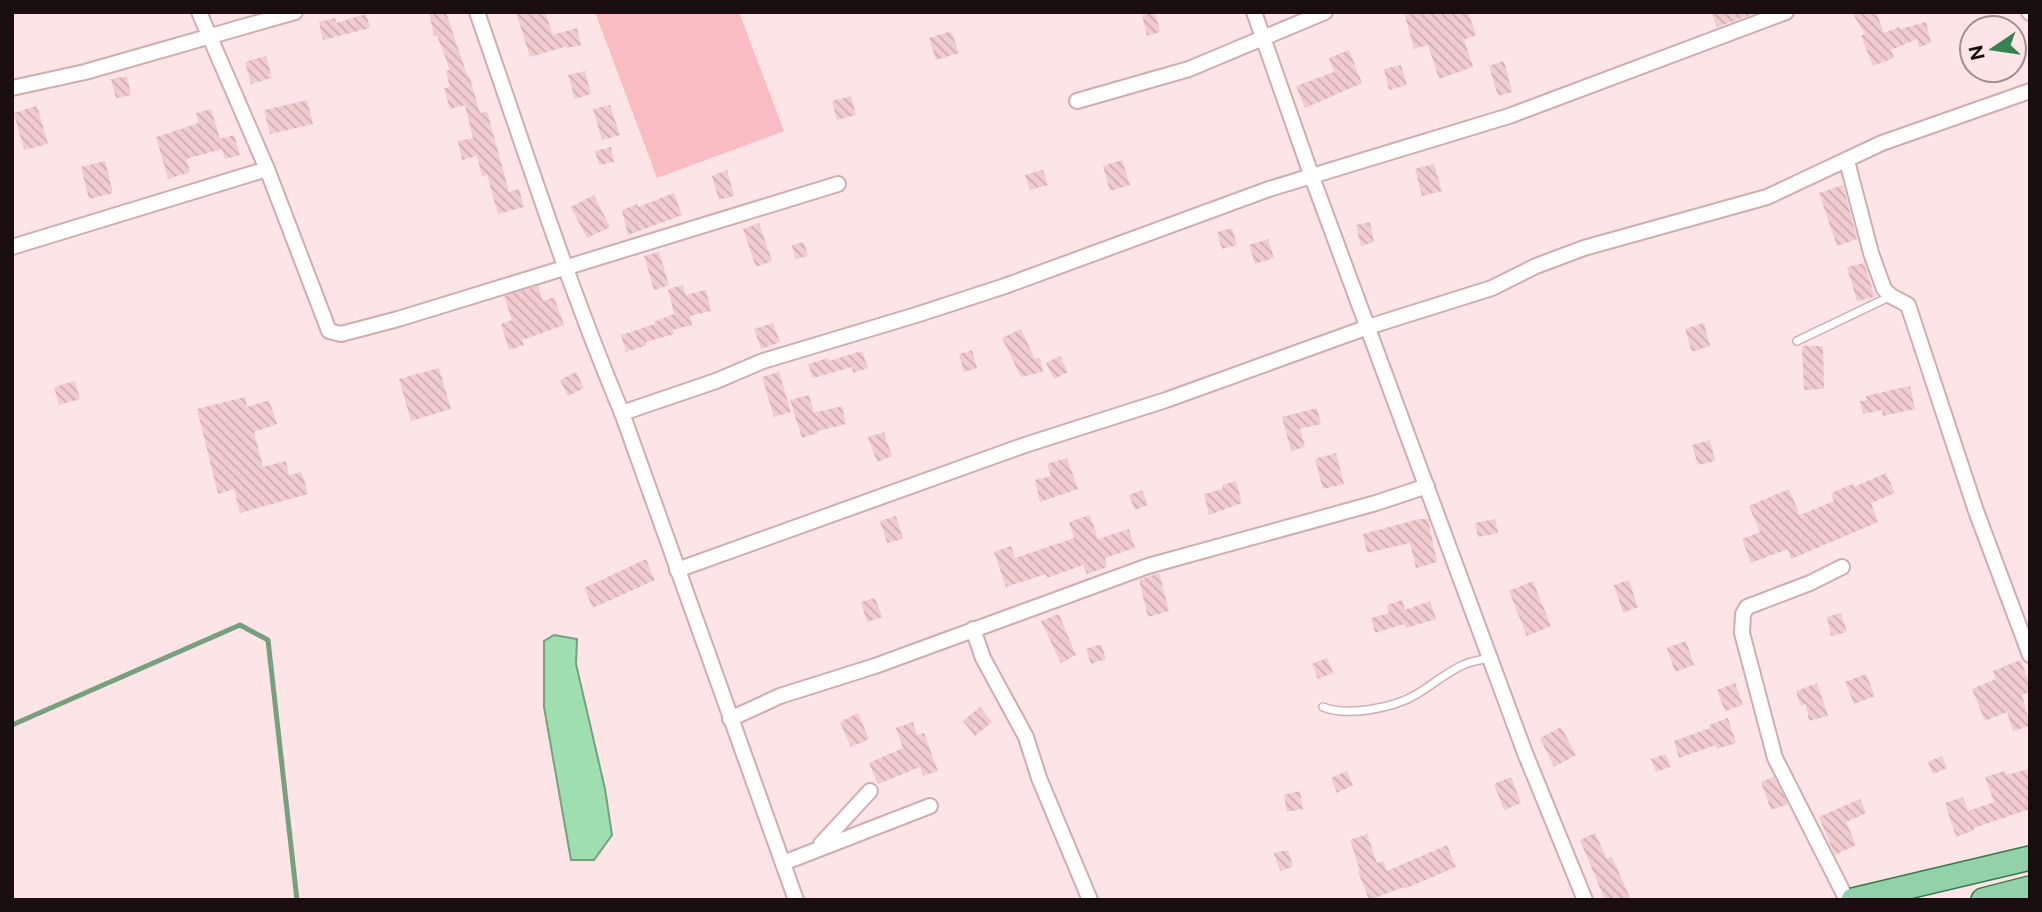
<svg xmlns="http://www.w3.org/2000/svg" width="2042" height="912" font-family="'Public Sans',sans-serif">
  <defs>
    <pattern id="building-back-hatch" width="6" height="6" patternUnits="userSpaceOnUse" patternTransform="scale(1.75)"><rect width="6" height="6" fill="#f1cbcf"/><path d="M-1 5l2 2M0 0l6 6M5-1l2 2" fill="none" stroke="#ceadb1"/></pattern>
  </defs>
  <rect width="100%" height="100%" fill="#fce4e7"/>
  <polygon fill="#fabcc3" points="595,12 739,12 784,131 657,178"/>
  <polygon fill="#9edeaf" stroke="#77a07f" stroke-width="2" points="554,635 577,639 576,664 605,789 612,835 594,860 571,860 544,707 544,641"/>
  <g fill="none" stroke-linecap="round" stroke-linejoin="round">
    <polyline stroke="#77a07f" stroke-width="5" points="12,725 240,625 268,640 297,900"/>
  </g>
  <g fill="url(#building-back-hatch)">
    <polygon points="429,12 446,12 467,75 469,75 480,113 487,111 509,192 519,189 524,207 498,214 487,175 482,176 477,156 462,160 458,141 473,138 465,105 450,109 444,88 450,87 446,71 450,70 437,35 434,36"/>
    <polygon points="516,12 545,12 553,35 577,28 581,45 567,48 567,46 530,57"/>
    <polygon points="1155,12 1160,32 1147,36 1142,15"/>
    <polygon points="1404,12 1468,12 1476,35 1464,40 1473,67 1439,79 1428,45 1414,49"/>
    <polygon points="1711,12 1753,12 1753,14 1717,27"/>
    <polygon points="1852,12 1876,12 1884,33 1899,27 1900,29 1926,22 1931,43 1919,47 1917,39 1891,50 1894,58 1873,66 1861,36 1865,34"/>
    <polygon points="366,14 370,28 323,40 319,22 335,18 336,23"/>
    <polygon points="951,31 959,53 936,60 929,38"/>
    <polygon points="1349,50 1362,83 1305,108 1296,86 1334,72 1329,58"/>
    <polygon points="266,56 272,78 251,84 245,62"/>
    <polygon points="1504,61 1512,92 1498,96 1489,66"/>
    <polygon points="1401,65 1407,85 1389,90 1384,69"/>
    <polygon points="585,71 591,94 575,99 568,75"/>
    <polygon points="127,76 131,95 116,98 111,79"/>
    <polygon points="851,96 856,115 837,120 832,101"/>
    <polygon points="307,100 313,124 270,134 264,110"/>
    <polygon points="610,105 620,135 602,140 593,109"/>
    <polygon points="37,106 48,144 24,150 14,113"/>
    <polygon points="211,109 220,139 234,135 240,155 225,159 222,149 186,159 190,172 168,179 156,137 199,123 196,113"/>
    <polygon points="611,147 614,162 599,165 595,151"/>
    <polygon points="1122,160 1130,185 1110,191 1103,166"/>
    <polygon points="105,161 113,193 89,199 81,167"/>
    <polygon points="1434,164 1442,191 1422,196 1415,169"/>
    <polygon points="727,170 734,196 719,200 712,176"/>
    <polygon points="1043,170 1048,185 1030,190 1025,175"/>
    <polygon points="1843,185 1857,239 1837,246 1819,193"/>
    <polygon points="674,193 682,215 628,235 622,210 637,204 638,207"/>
    <polygon points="594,195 610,227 587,238 571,207"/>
    <polygon points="1370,222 1374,242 1361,246 1356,225"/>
    <polygon points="759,223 772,261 756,267 743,229"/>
    <polygon points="1232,228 1237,245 1222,249 1217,232"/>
    <polygon points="1268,239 1274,258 1255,264 1249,245"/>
    <polygon points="804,242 808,256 795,259 792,245"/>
    <polygon points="659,252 669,285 654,290 644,256"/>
    <polygon points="1864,263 1875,297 1857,301 1847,267"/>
    <polygon points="683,285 686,295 706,290 711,311 690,316 692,325 673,330 674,334 646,342 647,345 626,352 621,335 655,324 654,322 674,314 668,289"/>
    <polygon points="538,286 543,301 554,297 564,325 522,340 524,345 509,350 501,324 512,320 504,296"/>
    <polygon points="773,323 780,342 761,349 754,329"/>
    <polygon points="1704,323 1710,346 1692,352 1685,329"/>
    <polygon points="1021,329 1035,359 1040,358 1043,372 1021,377 1002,338"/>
    <polygon points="1802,346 1823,346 1824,389 1804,390"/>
    <polygon points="972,350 977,368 964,372 959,354"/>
    <polygon points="862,351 868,368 853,373 852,367 813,378 808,364 828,358 829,361"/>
    <polygon points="1060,356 1068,372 1054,379 1046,363"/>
    <polygon points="439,368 451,409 411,421 399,379"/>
    <polygon points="576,372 584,388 568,396 560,380"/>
    <polygon points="779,372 791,412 774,417 762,377"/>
    <polygon points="75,381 80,399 59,405 54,387"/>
    <polygon points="1910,386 1915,409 1883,416 1882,410 1863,414 1860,401 1867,400 1866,396"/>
    <polygon points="809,395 814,413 842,406 846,424 818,431 818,433 802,438 790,400"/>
    <polygon points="245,397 247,407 269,400 277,424 254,432 263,467 286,461 289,475 302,472 308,494 240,513 234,489 218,494 197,409"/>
    <polygon points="1317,408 1321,424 1300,429 1305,447 1291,451 1282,417"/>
    <polygon points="884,432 892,456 877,462 868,437"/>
    <polygon points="1710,440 1715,461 1698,465 1692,445"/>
    <polygon points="1336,453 1344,484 1323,489 1315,459"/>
    <polygon points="1067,458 1078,489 1040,502 1035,480 1051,476 1047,464"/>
    <polygon points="1886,473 1895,493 1871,503 1878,522 1791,559 1788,549 1751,563 1742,539 1760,532 1749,506 1789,489 1800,515 1834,501 1831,493 1853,484 1854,487"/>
    <polygon points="1236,481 1242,503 1209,515 1204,494 1223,489 1222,485"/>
    <polygon points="1142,490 1148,505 1135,510 1129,495"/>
    <polygon points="1090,515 1098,539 1129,529 1135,548 1105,558 1107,567 1087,574 1083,565 1047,578 1046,574 1006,587 994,552 1011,546 1015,558 1074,538 1069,522"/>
    <polygon points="896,516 903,539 887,543 880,521"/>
    <polygon points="1419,519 1428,519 1437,562 1416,568 1410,543 1367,553 1363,534"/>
    <polygon points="1495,519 1498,533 1478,537 1475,523"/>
    <polygon points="646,559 655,580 593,608 584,588"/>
    <polygon points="1159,573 1169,611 1148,617 1139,580"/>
    <polygon points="1629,580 1638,607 1623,613 1614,585"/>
    <polygon points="1533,581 1551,626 1527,636 1509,591"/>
    <polygon points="875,598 882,617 867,622 861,602"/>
    <polygon points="1402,600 1405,610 1430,601 1436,619 1406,628 1404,624 1375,633 1371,618 1389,613 1387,605"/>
    <polygon points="1841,613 1847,632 1831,636 1827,617"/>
    <polygon points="1059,614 1076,655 1061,663 1041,621"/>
    <polygon points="1686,641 1694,665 1675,672 1667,648"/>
    <polygon points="1101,644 1106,659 1091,664 1086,649"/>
    <polygon points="1327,658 1333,673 1318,679 1312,664"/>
    <polygon points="2020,660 2030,683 2030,692 2022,695 2030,726 2013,731 2007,712 1985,721 1972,689 1996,679 1993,671"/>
    <polygon points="1866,674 1875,696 1854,704 1845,682"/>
    <polygon points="1735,683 1743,705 1725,711 1717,690"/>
    <polygon points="1817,683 1828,716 1809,721 1806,704 1801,706 1796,691"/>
    <polygon points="980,707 992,722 975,736 963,721"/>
    <polygon points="858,713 869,739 851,747 840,722"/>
    <polygon points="1728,718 1736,743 1717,749 1716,745 1679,758 1674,741 1710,728 1709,725"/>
    <polygon points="913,722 917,735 924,733 938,771 923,776 920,767 878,784 869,763 903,748 896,728"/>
    <polygon points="1561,727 1576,755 1554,767 1540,738"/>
    <polygon points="1666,754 1670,767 1656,772 1651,759"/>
    <polygon points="1942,756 1947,768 1933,774 1928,762"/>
    <polygon points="2030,769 2030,809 1974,828 1974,830 1956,837 1945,803 1963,797 1968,811 1994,802 1985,777 2005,771 2006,775"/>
    <polygon points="1347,771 1353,785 1337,793 1331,778"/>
    <polygon points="1511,777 1521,803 1504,810 1494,784"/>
    <polygon points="1774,777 1788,804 1771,810 1761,782"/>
    <polygon points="1300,791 1303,809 1287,812 1284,795"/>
    <polygon points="1860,799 1866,813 1846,822 1856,845 1835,855 1819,817"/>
    <polygon points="1595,833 1607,859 1612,857 1631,900 1605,900 1580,840"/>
    <polygon points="1367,834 1377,863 1383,861 1387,871 1447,845 1456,867 1404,889 1404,887 1369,900 1358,871 1360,870 1350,840"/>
    <polygon points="1288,850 1293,867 1280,871 1274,853"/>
  </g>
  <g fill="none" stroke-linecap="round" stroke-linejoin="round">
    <g stroke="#d1acb0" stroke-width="10">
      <g id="lane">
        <polyline points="1797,341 1891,296"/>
        <path d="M 1323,707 C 1347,717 1394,708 1417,694 C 1432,685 1447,672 1463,665 C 1471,661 1481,660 1489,658"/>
      </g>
    </g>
    <g stroke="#d1acb0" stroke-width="18">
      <g id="street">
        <polyline points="199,12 267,169 329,331 341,334 398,319 838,184"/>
        <path d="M 477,12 C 524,147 567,282 622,413 L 796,900"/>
        <polyline points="1254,12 1312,177 1525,753 1585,900"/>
        <polyline points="2029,12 2030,13"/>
        <polyline points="12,88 85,72 295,12"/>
        <polyline points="1077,101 1189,69 1325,12"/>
        <polyline points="1847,161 1871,253 1884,289 1891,296 1908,305 1976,511 2030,655"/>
        <polyline points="12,247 267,169"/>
        <polyline points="622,413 716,381 763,361 916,315 1005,286 1269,189 1509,116 1786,12"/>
        <polyline points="1842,567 1810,583 1747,607 1743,614 1742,633 1775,758 1847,900"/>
        <polyline points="677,570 1025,445 1166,400 1368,327 1492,288 1536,266 1584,248 1767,197 1882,143 2030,91"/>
        <polyline points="973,629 983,658 1026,737 1039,778 1090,900"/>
        <polyline points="730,719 780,696 875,666 1148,566 1376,503 1427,486"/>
        <polyline points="821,844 870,791"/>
        <polyline points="783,863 930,806"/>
      </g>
    </g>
    <g stroke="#39794e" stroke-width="26">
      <g id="primary">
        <polyline points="1853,900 2030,858"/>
        <polyline points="1983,900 2030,888"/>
      </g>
    </g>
    <use href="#lane" stroke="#fff" stroke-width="7"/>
    <use href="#street" stroke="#fff" stroke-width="14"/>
    <use href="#primary" stroke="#92d1a9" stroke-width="23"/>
  </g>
  <rect width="2042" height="912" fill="none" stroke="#1b0e10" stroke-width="28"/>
  <g transform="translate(1993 49) rotate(257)"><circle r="33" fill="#fce4e7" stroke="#a28e91" stroke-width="2"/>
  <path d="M0-5L12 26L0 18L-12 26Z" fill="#368250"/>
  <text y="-10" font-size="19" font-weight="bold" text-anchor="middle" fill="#1b0e10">N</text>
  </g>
</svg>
